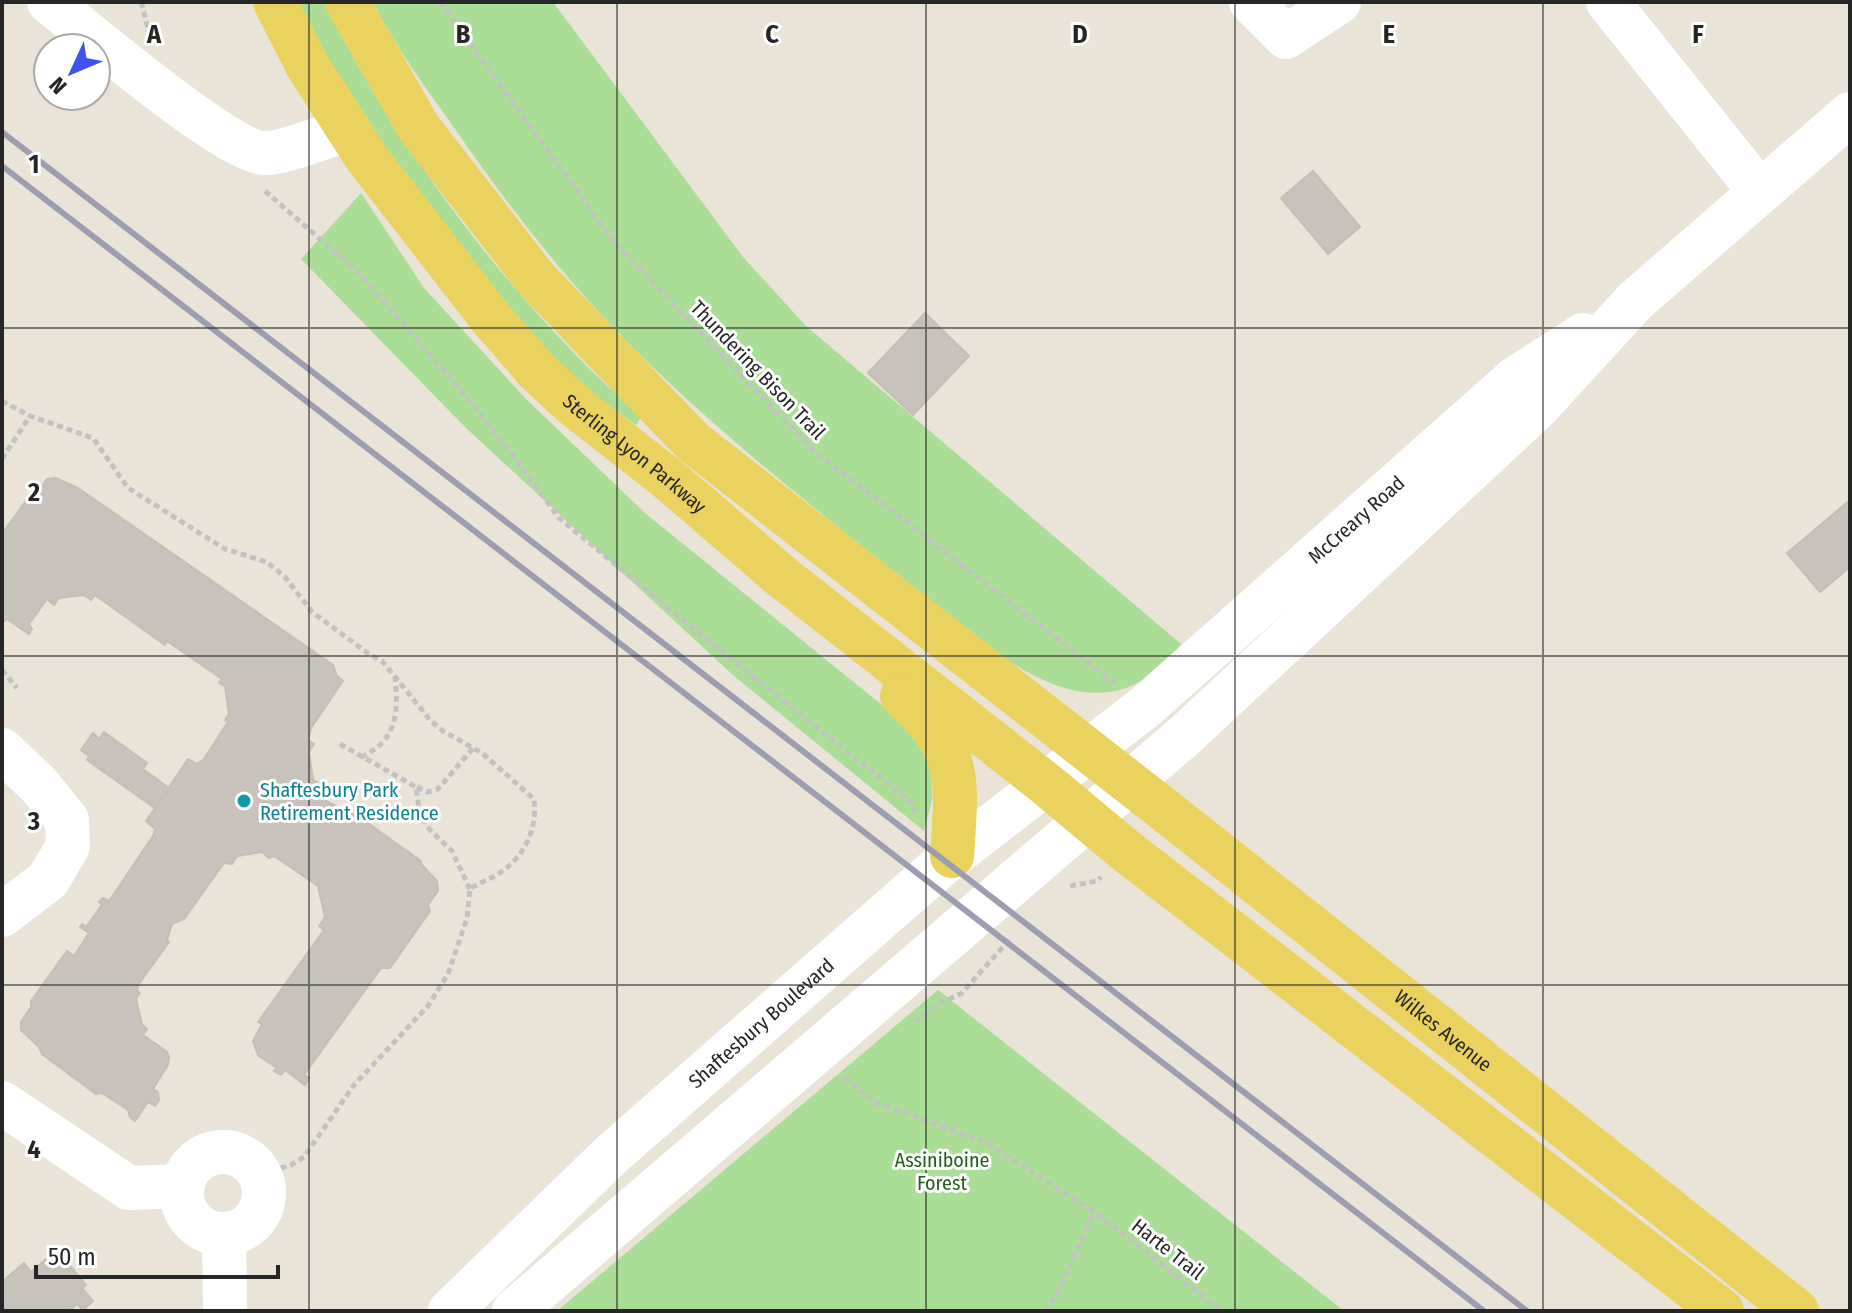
<svg xmlns="http://www.w3.org/2000/svg" width="1852" height="1313" font-family="'Fira Sans Condensed',sans-serif">
  <rect width="100%" height="100%" fill="#e9e3d8"/>
  <g fill="#aade96">
    <path d="M 296,2 L 324,2 C 387,128 477,253 575,354 C 596,376 619,396 641,417 L 636,425 L 592,394 L 544,348 L 418,196 L 353,102 Z"/>
    <path d="M 373,2 L 553,2 L 743,257 L 806,326 L 1181,644 C 1131,712 1069,701 1006,659 C 889,567 769,477 661,375 C 583,302 515,216 455,129 C 426,88 395,47 373,2 Z"/>
    <polygon points="361,193 424,288 526,399 645,513 914,731 931,765 932,800 924,831 734,676 465,427 301,259"/>
    <polygon points="938,990 1344,1311 557,1311"/>
  </g>
  <g fill="#c7c2bb" stroke="#c4bfb2" stroke-width="2">
    <polygon points="1313,171 1360,227 1328,254 1281,198"/>
    <polygon points="925,313 969,356 913,415 868,373"/>
    <polygon points="56,478 78,488 333,665 337,676 343,681 311,728 308,740 314,744 309,752 313,780 323,785 316,794 348,814 355,814 421,861 421,864 437,881 438,891 428,905 430,911 390,968 381,968 304,1075 309,1078 305,1085 285,1070 281,1075 274,1071 277,1068 258,1055 253,1041 262,1024 258,1022 324,930 319,926 325,917 318,886 274,856 269,858 262,852 237,856 232,864 224,863 184,919 172,924 167,940 169,942 138,985 137,991 140,993 136,998 142,1025 147,1029 143,1035 167,1052 169,1058 168,1065 153,1089 158,1092 159,1100 155,1106 148,1102 135,1121 130,1117 128,1110 102,1093 96,1094 42,1054 39,1047 21,1030 21,1022 31,1007 31,1001 67,951 74,956 89,933 80,927 82,924 86,927 102,905 99,902 103,898 109,901 153,836 155,829 146,821 188,759 197,764 203,760 228,722 225,720 229,714 225,686 219,683 222,679 167,641 165,645 95,595 91,600 84,595 59,598 54,605 47,599 29,624 32,629 29,634 7,619 2,623 2,534 30,495 36,495 47,479"/>
    <polygon points="1850,500 1850,567 1820,592 1787,553"/>
    <polygon points="104,732 147,763 143,769 169,788 155,808 87,760 89,756 81,750 93,733 99,739"/>
    <polygon points="57,1250 86,1285 82,1288 93,1301 83,1310 77,1304 69,1311 2,1311 2,1282 24,1263 31,1272"/>
  </g>
  <g fill="none" stroke-linecap="round" stroke-linejoin="round">
    <g stroke="#c2c2c2" stroke-width="5" stroke-dasharray="6 4" stroke-linecap="butt">
      <polyline points="141,2 149,32"/>
      <polyline points="440,2 615,243 814,451 1116,684"/>
      <polyline points="265,191 359,273 457,386 506,446 559,518 700,634 911,802 916,814"/>
      <polyline points="2,401 30,416"/>
      <path d="M 2,459 L 30,416 L 93,438 L 128,488 L 225,549 L 267,562 L 285,577 L 312,612 L 369,654 L 382,661 L 431,721 L 443,731 L 482,753 L 534,799 C 538,829 524,858 498,874 C 489,880 479,882 470,889 L 467,918 L 448,974 L 428,1006 L 354,1085 L 304,1157 L 291,1165 L 259,1175"/>
      <polyline points="2,670 17,688"/>
      <polyline points="340,744 416,787 420,815 430,830 452,851 470,889"/>
      <path d="M 361,757 C 399,740 398,711 395,675"/>
      <polyline points="417,787 427,792 438,789 473,748"/>
      <polyline points="1070,886 1097,881 1101,877"/>
      <polyline points="915,1021 937,1005 962,993 1009,940"/>
      <polyline points="844,1077 874,1102 983,1141 1094,1212 1222,1311"/>
      <polyline points="1045,1311 1056,1297 1094,1212"/>
    </g>
    <g stroke="#fff" stroke-width="44">
      <path d="M 49,2 C 86,31 227,152 265,153 C 281,154 330,135 348,129"/>
      <polyline points="1251,2 1286,37 1339,2"/>
      <polyline points="1608,2 1760,192"/>
      <polyline points="2,750 39,785 67,820 68,846 48,880 2,915"/>
      <polyline points="2,1103 129,1188 183,1186"/>
      <circle cx="223" cy="1193" r="41"/>
      <polyline points="224,1234 225,1308"/>
      <path id="s1" d="M 450,1311 L 611,1155 L 946,861 L 1145,707 L 1516,378 L 1583,335"/>
      <polyline points="514,1311 1182,738 1538,407 1635,301 1850,114"/>
    </g>
    <g stroke="#e9d25d" stroke-width="44">
      <path id="s2" d="M 275,2 L 307,65 L 366,157 L 490,317 L 536,370 L 576,407 L 667,478 L 781,576 L 1046,784 L 1125,850 L 1722,1311"/>
      <path id="s3" d="M 347,2 L 419,128 L 536,279 L 693,442 L 1162,808 L 1797,1311"/>
      <path d="M 902,696 C 963,750 957,780 952,856"/>
    </g>
    <g stroke="#9c9db0" stroke-width="6">
      <polyline points="2,132 1527,1311"/>
      <polyline points="2,166 1484,1311"/>
    </g>
  </g>
  <path fill="none" stroke="#262626" stroke-width="2" stroke-opacity="0.55" d="M 309,2 L 309,1311M 617,2 L 617,1311M 926,2 L 926,1311M 1235,2 L 1235,1311M 1543,2 L 1543,1311M 2,328 L 1850,328M 2,656 L 1850,656M 2,985 L 1850,985"/>
  <circle fill="#0f9aa8" stroke="#fff" stroke-width="3" cx="244" cy="801" r="8"/>
  <g text-anchor="middle" dominant-baseline="central" stroke-width="6" stroke-linejoin="round" paint-order="stroke">
    <g font-size="20" fill="#262626" stroke="#fff">
      <text transform="translate(758 370) rotate(46)">Thundering Bison Trail</text>
      <text stroke="none"><textPath href="#s2" startOffset="582">Sterling Lyon Parkway</textPath></text>
      <text stroke="none"><textPath href="#s1" startOffset="1204">McCreary Road</textPath></text>
      <text stroke="none"><textPath href="#s1" startOffset="424">Shaftesbury Boulevard</textPath></text>
      <text stroke="none"><textPath href="#s3" startOffset="1516">Wilkes Avenue</textPath></text>
      <text transform="translate(1168 1249) rotate(38)">Harte Trail</text>
    </g>
    <g font-size="20" fill="#0d838f" stroke="#fff" text-anchor="start">
      <text x="260" y="790">Shaftesbury Park<tspan x="260" dy="23">Retirement Residence</tspan></text>
    </g>
    <g font-size="20" fill="#255e1c" stroke="#fff">
      <text x="942" y="1160">Assiniboine<tspan x="942" dy="23">Forest</tspan></text>
    </g>
  </g>
  <g font-size="26" text-anchor="middle" font-weight="bold" fill="#262626" stroke="#fff" stroke-width="6" stroke-linejoin="round" paint-order="stroke">
    <text x="154" y="43">A</text>
    <text x="463" y="43">B</text>
    <text x="772" y="43">C</text>
    <text x="1080" y="43">D</text>
    <text x="1389" y="43">E</text>
    <text x="1698" y="43">F</text>
    <text x="34" y="173">1</text>
    <text x="34" y="501">2</text>
    <text x="34" y="830">3</text>
    <text x="34" y="1158">4</text>
  </g>
  <rect width="1852" height="1313" fill="none" stroke="#262626" stroke-width="8"/>
  <g transform="translate(72 72) rotate(226)"><circle r="38" fill="#ffffff" stroke="#a8a8a8" stroke-width="2"/>
  <path d="M0-6L14 30L0 20L-14 30Z" fill="#3e53f0"/>
  <text y="-12" font-size="22" font-weight="bold" text-anchor="middle" fill="#262626">N</text>
  </g>
  <path d="M36 1265v12h242v-12" fill="none" stroke="#262626" stroke-width="4"/>
  <text x="48" y="1265" font-size="24" fill="#262626" stroke="#ffffff" stroke-width="6" paint-order="stroke">50 m</text>
</svg>
